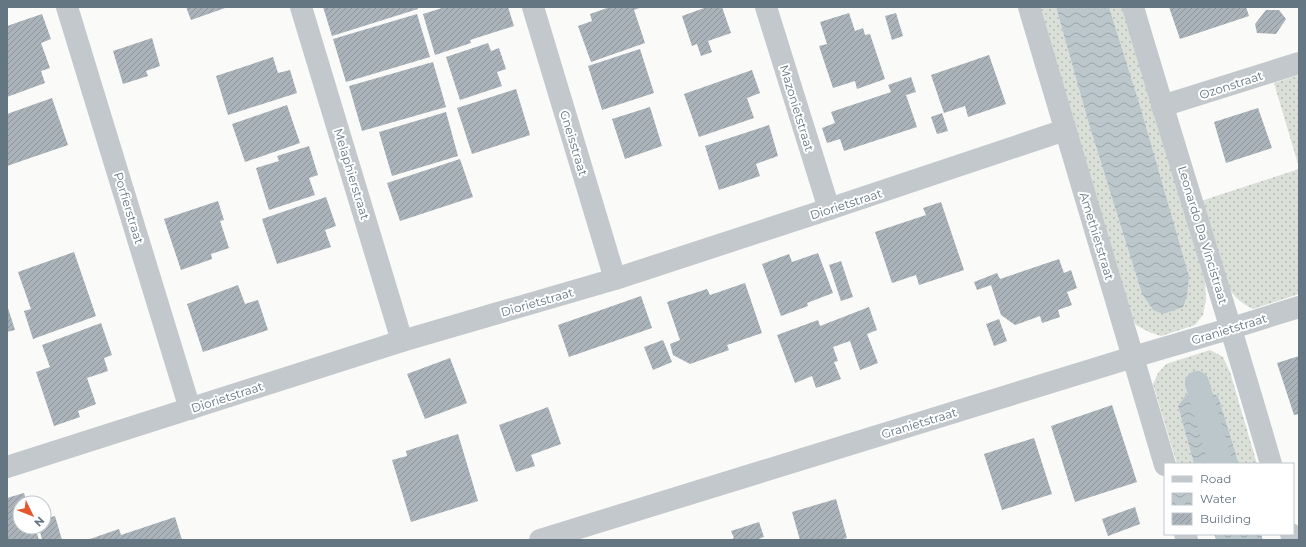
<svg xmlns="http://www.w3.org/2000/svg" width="1306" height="547" font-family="Montserrat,sans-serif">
  <defs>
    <pattern id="grass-dots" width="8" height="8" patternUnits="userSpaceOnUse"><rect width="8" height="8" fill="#dadfd7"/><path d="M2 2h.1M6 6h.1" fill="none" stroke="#b4b9b4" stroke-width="1.8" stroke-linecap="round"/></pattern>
    <pattern id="water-waves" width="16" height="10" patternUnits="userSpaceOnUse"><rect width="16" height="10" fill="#bbc7cb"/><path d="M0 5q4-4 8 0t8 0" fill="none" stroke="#9ca6aa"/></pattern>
    <pattern id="building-hatch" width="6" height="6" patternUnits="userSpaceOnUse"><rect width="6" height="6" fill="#aab3b9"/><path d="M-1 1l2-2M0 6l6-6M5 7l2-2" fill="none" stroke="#8e969c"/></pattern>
  </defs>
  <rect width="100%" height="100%" fill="#fafaf8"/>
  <g fill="url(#grass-dots)">
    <polygon points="1040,7 1056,7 1088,121 1142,294 1153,310 1189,276 1141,109 1109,7 1124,7 1205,282 1206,299 1203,315 1195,325 1161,336 1149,332 1136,325 1130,313"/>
    <polygon points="1299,75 1299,163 1298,164 1274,83"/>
    <path d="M 1299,169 L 1299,294 L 1253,309 C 1240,302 1235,298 1227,285 L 1201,201 Z"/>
    <polygon points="1210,350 1223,357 1230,372 1257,464 1239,464 1218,396 1178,406 1194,464 1177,464 1153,384 1158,373 1166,364"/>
  </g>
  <g fill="url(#water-waves)">
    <polygon points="1056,7 1109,7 1141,109 1189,276 1187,296 1183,307 1163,314 1153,310 1142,294 1088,121"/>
    <polygon points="1205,390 1218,396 1239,464 1194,464 1178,406 1186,395"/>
    <polygon points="1214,534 1261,534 1263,540 1216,540"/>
  </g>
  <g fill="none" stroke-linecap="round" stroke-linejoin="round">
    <polyline stroke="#bbc7cb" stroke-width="24" points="1197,383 1221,464"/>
  </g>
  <g fill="url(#building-hatch)">
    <polygon points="186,7 228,7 191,20"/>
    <polygon points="323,7 417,7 418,9 332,36"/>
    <polygon points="445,7 508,7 514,26 470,40 471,43 435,55 423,14"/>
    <polygon points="610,7 642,7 634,10 645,43 591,62 578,26 592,21 590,14"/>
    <polygon points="707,7 722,7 731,33 708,41 712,52 701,56 697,44 692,46 682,16"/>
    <polygon points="1169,7 1246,7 1249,16 1180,39"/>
    <polygon points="1266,10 1279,10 1286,19 1276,34 1257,33 1255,24"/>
    <polygon points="849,13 855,31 863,28 865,35 870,34 885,79 857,89 855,81 833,88 819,46 827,44 820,22"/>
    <polygon points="896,13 903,36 892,40 885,16"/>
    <polygon points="42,14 51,39 41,43 50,68 41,71 45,83 7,97 7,26"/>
    <polygon points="417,14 430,57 346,82 333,39"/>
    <polygon points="152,38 160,66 146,71 148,76 123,84 113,51"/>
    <polygon points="488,43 491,51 499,48 506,69 497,72 502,86 460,100 446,57"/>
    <polygon points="640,49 654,93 602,110 588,66"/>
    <polygon points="989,55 1006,104 968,117 965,106 944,113 931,75"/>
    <polygon points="273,57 278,73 290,70 297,93 228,115 216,76"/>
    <polygon points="433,62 446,107 362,131 349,86"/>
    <polygon points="752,70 760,93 747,98 754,118 699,137 684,94"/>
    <polygon points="911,77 916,92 906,95 917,127 844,151 840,139 827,143 822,128 835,123 831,112 891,92 888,85"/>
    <polygon points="516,89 530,135 472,154 457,108"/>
    <polygon points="52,98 68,145 7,166 7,114"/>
    <polygon points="287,105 300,143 245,162 232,124"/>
    <polygon points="650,107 662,146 625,159 612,119"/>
    <polygon points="1258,108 1272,148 1226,163 1214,122"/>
    <polygon points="446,112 458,156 392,176 379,132"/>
    <polygon points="942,113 948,131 937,134 931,117"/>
    <polygon points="769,125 778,156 756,164 760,176 719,190 705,146"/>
    <polygon points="309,146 318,175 309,178 315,195 269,210 256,168 279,161 277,156"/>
    <polygon points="460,159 473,197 400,221 387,183"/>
    <polygon points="326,197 336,226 325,230 331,247 277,264 262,219"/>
    <polygon points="218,201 224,220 220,221 229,248 211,254 212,259 181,270 164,219"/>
    <polygon points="941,202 964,270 919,285 916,275 892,283 875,232 926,215 923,208"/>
    <polygon points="74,252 96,316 33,339 24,311 31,309 18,272"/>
    <polygon points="818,253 833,293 807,303 808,306 781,316 762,264 789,254 792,262"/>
    <polygon points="1059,259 1064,273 1071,270 1077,288 1067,292 1072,305 1058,310 1060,317 1042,323 1040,316 1015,325 1001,315 991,285 977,290 974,282 997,273 1000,279"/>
    <polygon points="841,261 853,297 841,301 829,265"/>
    <polygon points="745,283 762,333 727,345 729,350 690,364 673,355 670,344 680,340 667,302 707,289 710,295"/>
    <polygon points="238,285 245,304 258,300 268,330 203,352 187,304"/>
    <polygon points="641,296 652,328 569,357 558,325"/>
    <polygon points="7,305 15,330 7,332"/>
    <polygon points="869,307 877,330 867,334 878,363 860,370 850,341 833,347 838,361 834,362 841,379 816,388 812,376 795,383 777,335 818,320 820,326"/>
    <polygon points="999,319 1007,341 994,346 986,324"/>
    <polygon points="101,323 112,355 104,358 108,371 87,378 96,404 78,411 80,417 54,426 36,372 50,367 42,345"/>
    <polygon points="663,340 672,362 653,370 644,347"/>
    <polygon points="1299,356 1299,414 1294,415 1277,363"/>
    <polygon points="450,358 467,403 425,419 407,374"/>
    <polygon points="1112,405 1137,482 1075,502 1051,426"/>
    <polygon points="548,407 561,444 531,455 535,466 516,472 499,425"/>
    <polygon points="458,434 478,501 411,522 392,460 407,456 406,451"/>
    <polygon points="1034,438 1052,494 1002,510 984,454"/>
    <polygon points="24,493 27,503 20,503 20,527 35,527 39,540 7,540 7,498"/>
    <polygon points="836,499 847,538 839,540 800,540 792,512"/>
    <polygon points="1135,507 1140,524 1108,536 1102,519"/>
    <polygon points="55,516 62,540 42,540 39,527 44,527 44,519"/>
    <polygon points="175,517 182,540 87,540 119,529 121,535"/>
    <polygon points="759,522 764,537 756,540 730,540 734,538 731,531"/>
  </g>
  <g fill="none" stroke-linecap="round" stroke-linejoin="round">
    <g stroke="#c3c8cc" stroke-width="22">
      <polyline points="67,7 190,409"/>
      <polyline points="301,7 402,341"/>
      <polyline points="533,7 615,279"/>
      <polyline points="766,7 829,209"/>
      <polyline points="1029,7 1165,465"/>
      <path d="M 1133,7 C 1178,160 1227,311 1271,464"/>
      <polyline points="1162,106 1299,63"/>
      <polyline points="7,467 402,341 615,279 829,209 1065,130"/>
      <polyline points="1185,534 1187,540"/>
      <polyline points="1291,534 1293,540"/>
      <polyline points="540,540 1133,357 1232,328 1299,307"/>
    </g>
  </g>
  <g text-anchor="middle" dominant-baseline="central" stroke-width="4" stroke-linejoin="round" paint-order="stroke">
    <g font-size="12" fill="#657683" stroke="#fff">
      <text transform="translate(1231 85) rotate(-18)">Ozonstraat</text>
      <text transform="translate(797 108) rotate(73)">Mazonietstraat</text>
      <text transform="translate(574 143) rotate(73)">Gneisstraat</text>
      <text transform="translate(352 174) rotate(73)">Melaphierstraat</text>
      <text transform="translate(846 204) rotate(-18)">Diorietstraat</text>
      <text transform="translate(129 208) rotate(73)">Porfierstraat</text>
      <text transform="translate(1203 235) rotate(73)">Leonardo Da Vincistraat</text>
      <text transform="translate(1097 236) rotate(73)">Amethietstraat</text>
      <text transform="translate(537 302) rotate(-16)">Diorietstraat</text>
      <text transform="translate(1229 329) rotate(-17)">Granietstraat</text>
      <text transform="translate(227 397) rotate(-18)">Diorietstraat</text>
      <text transform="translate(919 423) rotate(-17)">Granietstraat</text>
    </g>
  </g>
  <rect width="1306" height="547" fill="none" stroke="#657683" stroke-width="16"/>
  <rect x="1164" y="463" width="130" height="72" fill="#ffffff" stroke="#c1c8cd"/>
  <rect x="1172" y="476" width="20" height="6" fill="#c3c8cc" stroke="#c1c8cd"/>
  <text x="1200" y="483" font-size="12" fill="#657683">Road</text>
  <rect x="1172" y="493" width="20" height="12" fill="url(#water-waves)" stroke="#c1c8cd"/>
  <text x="1200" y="503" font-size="12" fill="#657683">Water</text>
  <rect x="1172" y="513" width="20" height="12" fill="url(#building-hatch)" stroke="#c1c8cd"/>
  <text x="1200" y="523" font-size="12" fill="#657683">Building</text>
  <g transform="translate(32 515) rotate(133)"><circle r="19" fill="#ffffff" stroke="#c1c8cd"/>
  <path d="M0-3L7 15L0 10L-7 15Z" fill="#e4572e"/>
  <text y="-6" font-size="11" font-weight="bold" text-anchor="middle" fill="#657683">N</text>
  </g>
</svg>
